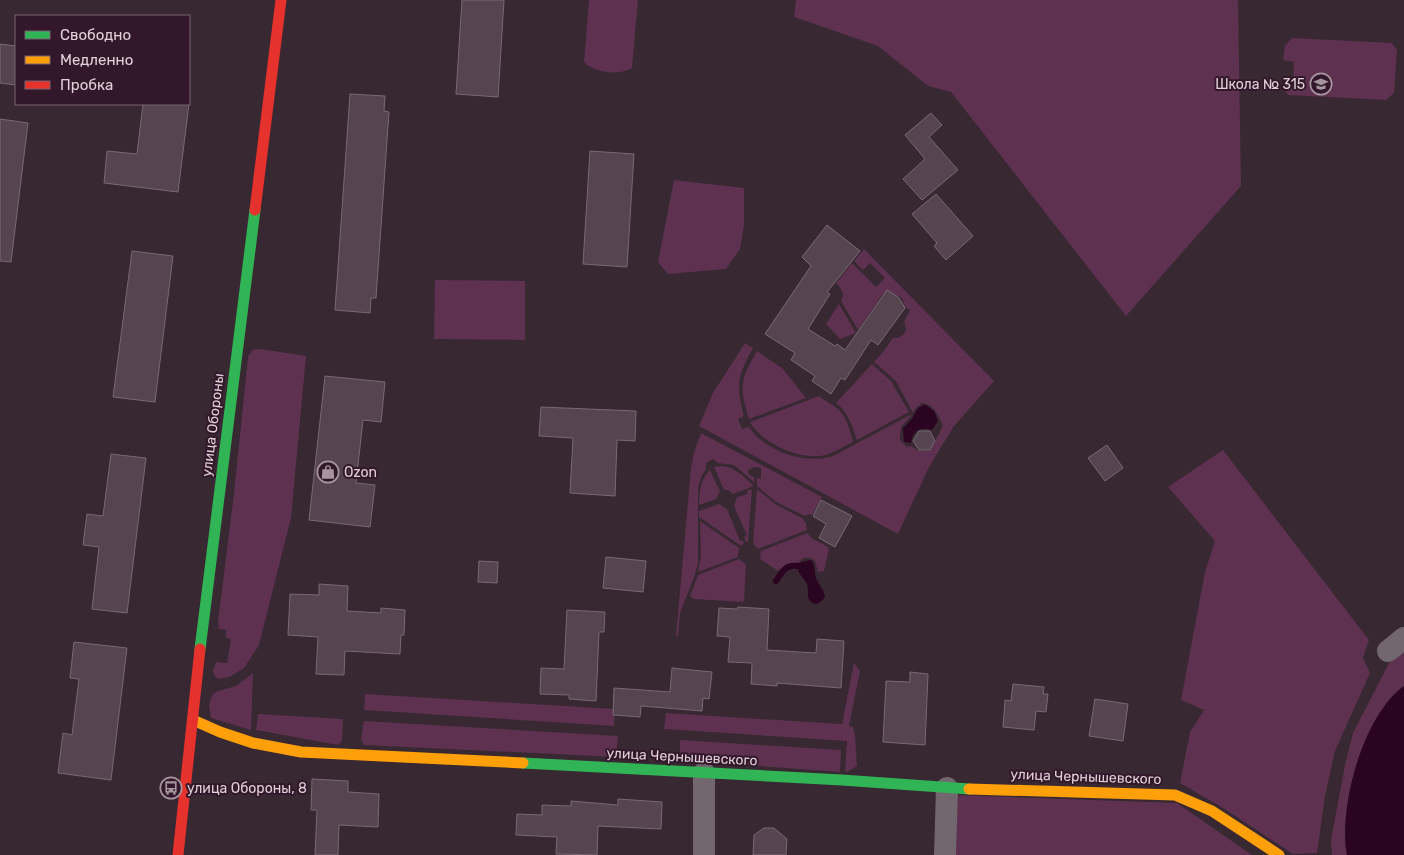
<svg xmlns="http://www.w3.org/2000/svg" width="1404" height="855" font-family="Rubik,sans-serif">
  <rect width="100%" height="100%" fill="#372832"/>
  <g fill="#5d314f">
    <path d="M 589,0 L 638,0 L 632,68 C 618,76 595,73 584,62 Z"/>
    <polygon points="796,0 1238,0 1241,186 1126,316 951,92 928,86 878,46 794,17"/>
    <polygon points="1292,38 1392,43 1397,50 1394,93 1386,100 1288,95 1282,85 1293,85 1294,62 1283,60 1285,46"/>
    <polygon points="674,180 744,188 744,226 740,249 726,269 668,274 658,262"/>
    <path d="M 864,249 L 994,381 L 954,426 L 929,467 L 898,534 L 699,426 L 713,393 L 745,343 L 753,348 C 737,377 736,385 744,416 L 738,419 L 742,429 L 749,427 C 766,452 805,465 833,456 L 910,415 L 911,416 L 901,427 L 900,440 L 907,447 L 911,446 L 919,451 L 930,451 L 943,426 C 938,415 935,405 922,403 L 916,408 L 913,413 L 896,381 L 874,362 L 883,352 L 893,338 L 897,338 C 905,335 908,330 904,322 L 910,310 L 905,307 L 902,298 L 898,296 L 892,297 L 883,294 L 858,330 L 841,301 C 845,294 842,289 836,283 L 852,263 L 876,287 L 885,278 L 870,263 L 863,270 L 854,261 Z"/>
    <polygon points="435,280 525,281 525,340 434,339"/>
    <polygon points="839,304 856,333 840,339 826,324"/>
    <polygon points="261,349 306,356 291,518 259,645 244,668 229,677 218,679 214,675 213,670 216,662 227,663 231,639 226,638 226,630 219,629 218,622 234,493 248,357 252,350"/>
    <path d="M 757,351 L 783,369 L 806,398 L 749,419 C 739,387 740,380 757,351 Z"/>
    <path d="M 872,364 L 891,381 L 909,412 L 857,440 C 852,426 848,412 836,403 Z"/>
    <path d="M 819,396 C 825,401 832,404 838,409 C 847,417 850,431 853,442 C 843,447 832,454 821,456 C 798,459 761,443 750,422 Z"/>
    <polygon points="701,433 822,497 812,515 809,514 805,516 776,502 757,486 757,478 761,479 761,468 754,467 748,470 749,475 754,477 754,482 734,465 718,463 713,459 706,463 706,469 701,477 698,488 698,564 693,580 680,613 678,636 676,636 691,468 694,452"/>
    <polygon points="1223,450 1369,640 1363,658 1370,673 1335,751 1325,796 1317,853 1293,854 1223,808 1180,783 1190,732 1204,710 1181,700 1205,572 1215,541 1168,487"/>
    <path d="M 723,466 C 736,468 743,476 753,485 L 752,487 L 733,494 L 728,490 L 724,490 L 714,467 Z"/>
    <path d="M 710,470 L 720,491 L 716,499 L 699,505 C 699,492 700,480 710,470 Z"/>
    <polygon points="757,489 775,504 802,518 806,523 807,530 758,549 753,544"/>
    <polygon points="748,490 752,490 748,541 746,542 744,537 747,535 734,506 737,497 747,494"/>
    <polygon points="719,504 727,509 740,541 743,541 744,543 741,546 699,517 699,511"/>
    <polygon points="700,521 739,548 738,557 698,572 701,556"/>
    <path d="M 807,533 L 813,539 L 828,547 L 829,550 L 824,571 L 818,572 L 815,561 C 809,556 803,557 798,563 L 787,564 L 778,571 L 760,559 L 761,551 Z"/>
    <polygon points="739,559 746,565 744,601 742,602 694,599 690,596 698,575"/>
    <path d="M 1404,649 L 1404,686 C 1363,715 1338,808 1347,855 L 1332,855 L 1331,840 L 1345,765 L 1353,733 L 1389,663 Z"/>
    <polygon points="854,663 860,671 849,726 853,727 855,735 857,766 847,772 845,771 847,741 664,729 666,713 842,724"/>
    <polygon points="253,673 251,730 211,718 209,705 212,695 218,691 236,686"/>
    <polygon points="365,694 615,709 614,726 364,710"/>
    <polygon points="258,714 343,719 342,741 338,745 256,730"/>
    <polygon points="364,721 618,736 616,757 364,745 361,739"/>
    <polygon points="680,740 841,750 840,772 680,760"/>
    <polygon points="956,795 1177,803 1252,855 953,855"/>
  </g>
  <g fill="#2a0420">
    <path d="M 923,405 L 926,405 L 934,411 L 938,421 L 932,430 C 920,426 912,431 911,443 L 904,442 L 903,428 L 912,419 L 917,409 Z"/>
    <path d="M 811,560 C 816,566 814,571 816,578 C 819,588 834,597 816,604 C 804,601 810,593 807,584 C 805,579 800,576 798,570 L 801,562 Z"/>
    <path d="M 1404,686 L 1404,855 L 1347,855 C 1338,808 1363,715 1404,686 Z"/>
  </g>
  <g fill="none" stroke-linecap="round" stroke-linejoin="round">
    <path stroke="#2a0420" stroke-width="6" d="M 776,581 C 783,571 785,564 799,566"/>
  </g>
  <g fill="#574451" stroke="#776a72">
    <polygon points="462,0 504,0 498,97 456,94"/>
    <polygon points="0,44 16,46 16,85 0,83"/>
    <polygon points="350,94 385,96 384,111 389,112 376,298 371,298 370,313 335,310"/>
    <polygon points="143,104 189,104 178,192 104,183 107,151 137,154"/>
    <polygon points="931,113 942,125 929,137 958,170 922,200 903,179 925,159 905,135"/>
    <polygon points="0,119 28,123 11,262 0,261"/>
    <polygon points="590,151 634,154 627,267 583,264"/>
    <polygon points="936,194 973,236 946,260 934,246 937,243 912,214"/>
    <polygon points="827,225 860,251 827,292 830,294 808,329 835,346 837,344 845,350 887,290 899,298 905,308 878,345 871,340 845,380 841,378 831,394 812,381 815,376 791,360 795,353 765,334 811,266 802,257"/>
    <polygon points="132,251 173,256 155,402 113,397"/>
    <polygon points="325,376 385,382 381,422 363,420 356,483 375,485 370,527 309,520"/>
    <polygon points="541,407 636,411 635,441 617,440 615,496 570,493 573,438 539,436"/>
    <polygon points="919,431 930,431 935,441 930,450 919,450 913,441"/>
    <polygon points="1107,445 1123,468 1105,481 1088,458"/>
    <polygon points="111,454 146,458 127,613 92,609 99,547 83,545 87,514 103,516"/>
    <polygon points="821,500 852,516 835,547 819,538 826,524 813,516"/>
    <polygon points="606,557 646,561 643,592 603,588"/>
    <polygon points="479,561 498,562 497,583 478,582"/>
    <polygon points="319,584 348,586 347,611 381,613 381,608 405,610 404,635 401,635 400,654 345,651 344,675 316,674 318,637 288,635 290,594 319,595"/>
    <polygon points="738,607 769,609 767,650 816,653 817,639 844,641 841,688 777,683 777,686 751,684 752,663 728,662 730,637 717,636 719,608 737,609"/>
    <polygon points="567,610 605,612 604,632 599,632 596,701 569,699 569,695 540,694 541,668 564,669"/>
    <polygon points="74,642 127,648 111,780 58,773 63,733 72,735 79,679 70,678"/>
    <polygon points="672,668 712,672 709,699 703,698 702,711 641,706 640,717 613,715 614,688 670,692"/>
    <polygon points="910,672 928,674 925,745 883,742 886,681 910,682"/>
    <polygon points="1013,684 1044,687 1043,694 1048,694 1046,712 1036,711 1034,730 1003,727 1005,700 1011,701"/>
    <polygon points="1095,699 1128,704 1123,741 1089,736"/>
    <polygon points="312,779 348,781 348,792 379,794 378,827 339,825 338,855 315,855 317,810 311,810"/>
    <polygon points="618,799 662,802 661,829 598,826 597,855 556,854 557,837 516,835 517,814 542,815 542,805 571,806 571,801 618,805"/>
    <polygon points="764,828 774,828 787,839 786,855 753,855 754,835"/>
  </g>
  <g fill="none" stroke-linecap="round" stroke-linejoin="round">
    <g stroke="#72676e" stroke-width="22">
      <polyline points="1388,651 1404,638"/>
      <polyline points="704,773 704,855"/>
      <polyline points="945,855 947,788"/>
    </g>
    <g stroke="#30b455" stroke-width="11">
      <polyline points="200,649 255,210"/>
      <polyline points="523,763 842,780 969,789"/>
    </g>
    <g stroke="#ff9f0a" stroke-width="11">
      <polyline points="193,720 220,732 253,743 301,752 523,763"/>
      <polyline points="969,789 1175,795 1212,811 1279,855"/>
    </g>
    <g stroke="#e5322d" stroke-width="11">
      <polyline points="255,210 281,0"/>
      <polyline points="178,855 200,649"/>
    </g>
  </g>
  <defs>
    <g id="school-ring" transform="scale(1.125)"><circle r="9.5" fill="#32182a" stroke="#a6959f" stroke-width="1.5"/><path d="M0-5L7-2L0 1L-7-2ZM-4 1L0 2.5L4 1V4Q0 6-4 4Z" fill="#a6959f"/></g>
    <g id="shop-ring" transform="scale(1.125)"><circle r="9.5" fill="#32182a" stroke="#a6959f" stroke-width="1.5"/><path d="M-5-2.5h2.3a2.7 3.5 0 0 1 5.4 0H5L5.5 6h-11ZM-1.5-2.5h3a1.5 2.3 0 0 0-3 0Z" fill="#a6959f"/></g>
    <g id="bus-ring" transform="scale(1.125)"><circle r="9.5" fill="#32182a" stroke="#a6959f" stroke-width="1.5"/><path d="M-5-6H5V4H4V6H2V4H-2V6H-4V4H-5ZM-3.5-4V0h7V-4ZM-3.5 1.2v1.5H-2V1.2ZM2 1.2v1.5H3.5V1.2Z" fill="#a6959f"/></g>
  </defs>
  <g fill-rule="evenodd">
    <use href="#school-ring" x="1321" y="84"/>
    <use href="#shop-ring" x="328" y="472"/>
    <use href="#bus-ring" x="171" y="788"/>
  </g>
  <g text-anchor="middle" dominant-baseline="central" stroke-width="4" stroke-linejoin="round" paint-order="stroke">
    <g font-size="14" fill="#e1d0da" stroke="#32182a" text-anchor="start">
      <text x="1305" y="84" text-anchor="end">Школа № 315</text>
      <text x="344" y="472">Ozon</text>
      <text x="187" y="788">улица Обороны, 8</text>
    </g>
    <g font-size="14" fill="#e1d0da" stroke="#32182a">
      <text transform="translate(213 425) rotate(-83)">улица Обороны</text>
      <text transform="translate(682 757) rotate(3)">улица Чернышевского</text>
      <text transform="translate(1086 777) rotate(2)">улица Чернышевского</text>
    </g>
  </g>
  <rect x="15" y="15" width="175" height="90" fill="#32182a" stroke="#786270"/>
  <rect x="25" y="31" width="25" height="8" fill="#30b455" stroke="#786270"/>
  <text x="60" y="40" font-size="15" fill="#e1d0da">Свободно</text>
  <rect x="25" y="56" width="25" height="8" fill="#ff9f0a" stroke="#786270"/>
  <text x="60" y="65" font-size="15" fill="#e1d0da">Медленно</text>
  <rect x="25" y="81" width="25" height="8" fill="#e5322d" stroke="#786270"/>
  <text x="60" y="90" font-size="15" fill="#e1d0da">Пробка</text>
</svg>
